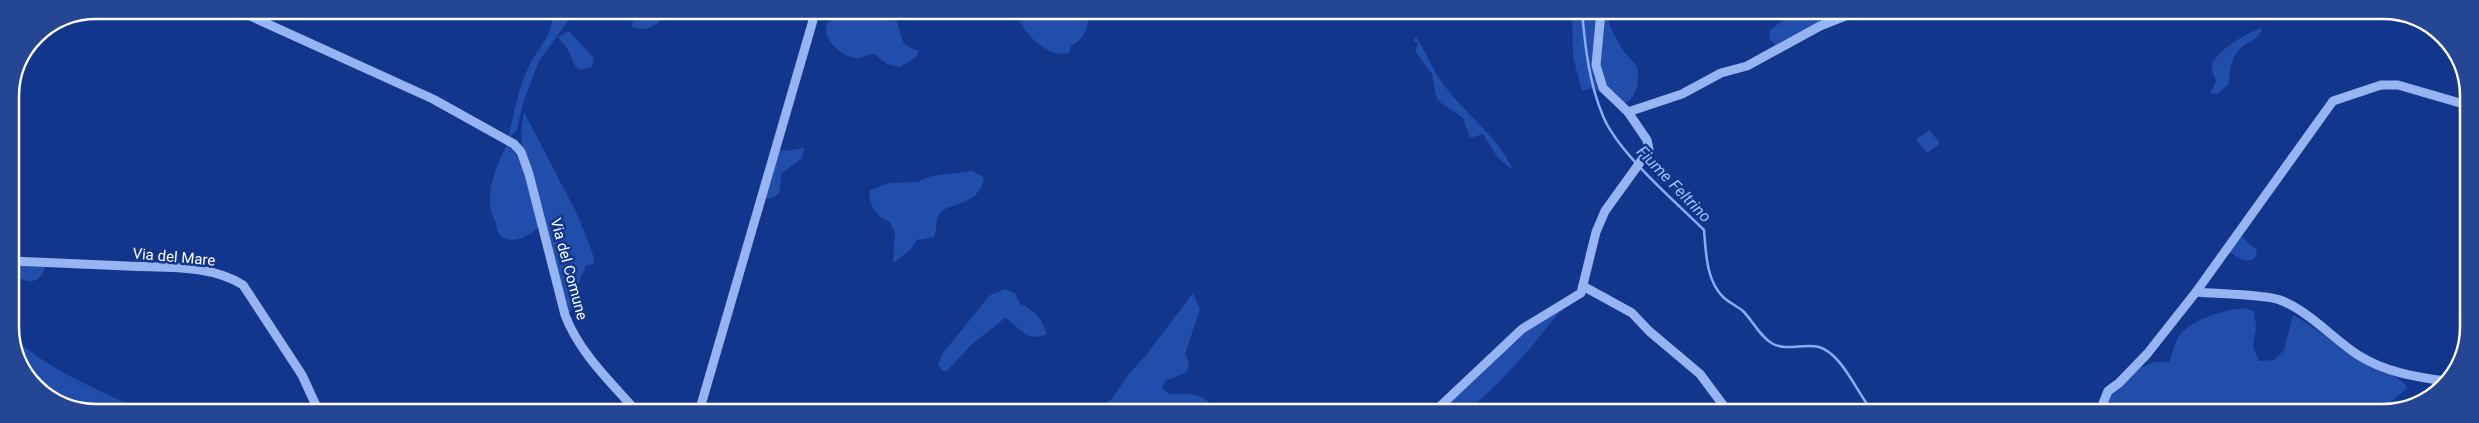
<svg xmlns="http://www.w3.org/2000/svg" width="2479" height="423" font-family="Roboto,sans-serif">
  <rect width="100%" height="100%" fill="#11368c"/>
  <g fill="#224eab">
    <path d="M 554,10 L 576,10 L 539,61 L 523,103 L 517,130 L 508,138 C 514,114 518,88 529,66 C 542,41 550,42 554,10 Z"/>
    <path d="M 648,10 L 670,10 C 661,22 647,35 631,26 L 635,18 Z"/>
    <path d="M 836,10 L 864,10 L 869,18 L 897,21 C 903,39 898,44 919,51 L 915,58 L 900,67 L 887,64 L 874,54 C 867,54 863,58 856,58 C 845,58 826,42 826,31 C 825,23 832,17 836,10 Z"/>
    <path d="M 1017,10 L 1086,10 C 1092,25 1084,39 1071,46 L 1070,52 C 1050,62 1017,29 1017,10 Z"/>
    <path d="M 1572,11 L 1605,11 C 1609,25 1616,40 1625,53 C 1629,58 1635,62 1637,68 C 1641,79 1635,107 1619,103 C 1608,100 1602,92 1592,88 L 1582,91 L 1573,57 Z"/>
    <polygon points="1796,11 1852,11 1778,48 1769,38 1770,30"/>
    <path d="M 2262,28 C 2258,42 2245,41 2237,52 C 2229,63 2231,73 2228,85 L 2218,93 L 2210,94 L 2216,82 C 2215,76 2211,72 2212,66 C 2214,52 2249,31 2262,28 Z"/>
    <path d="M 569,31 L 594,58 L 592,66 C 573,77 574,59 568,50 C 565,45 561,41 558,37 Z"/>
    <path d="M 1416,37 C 1426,52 1432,69 1443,84 C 1464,113 1498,136 1513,170 L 1498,158 L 1483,134 L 1470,138 L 1463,118 L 1441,103 L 1436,96 L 1432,74 L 1415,51 L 1418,43 L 1413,41 Z"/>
    <polygon points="524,112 578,216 593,255 594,264 586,265 579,282 580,298 567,316 522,150 521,132"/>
    <polygon points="1930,130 1940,144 1927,153 1916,139"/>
    <path d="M 508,143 C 527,167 531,198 539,227 C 530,236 507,248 498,232 C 496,229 497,224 495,221 C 491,212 489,205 490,195 C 492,177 499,159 508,143 Z"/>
    <polygon points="804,148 802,158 781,174 780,192 774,197 765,199 779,150 786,151"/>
    <path d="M 972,171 L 982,176 L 984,181 C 974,209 947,201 939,215 C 935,222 937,230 934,237 L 917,240 L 911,249 L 893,263 L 895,233 L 890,222 C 875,216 870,207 869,191 L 888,183 L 917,182 L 932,176 Z"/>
    <path d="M 2238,234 L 2257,250 L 2255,258 C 2244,265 2237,255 2227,251 Z"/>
    <path d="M 12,264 L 46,266 C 38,286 28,284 12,273 Z"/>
    <path d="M 1005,289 L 1015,293 L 1020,304 C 1035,311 1041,317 1047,334 C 1024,344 1019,325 1005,318 L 971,345 L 947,371 L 943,371 L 938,364 L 943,353 L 990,295 Z"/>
    <path d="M 1193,293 L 1200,309 L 1185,355 L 1189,362 L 1187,372 L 1165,381 L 1162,388 L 1170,394 C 1188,394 1199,391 1212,406 L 1206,410 C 1195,407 1190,413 1179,413 C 1155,411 1130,413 1105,413 L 1104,403 L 1111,400 L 1129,374 L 1147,354 Z"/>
    <path d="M 1571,301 C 1556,315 1545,330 1532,346 C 1513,368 1489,393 1466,413 L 1434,413 L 1518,334 Z"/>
    <path d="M 2244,308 L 2254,311 L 2256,328 L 2253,347 L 2259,361 L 2274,360 L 2284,350 L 2293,315 C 2316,328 2336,344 2358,358 C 2375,369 2395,373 2408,387 C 2400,396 2387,402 2382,413 L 2102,413 L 2113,390 L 2142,367 L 2155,362 L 2169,362 C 2173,354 2174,343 2179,336 C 2192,319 2224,310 2244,308 Z"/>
    <path d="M 13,337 C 49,370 100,391 145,412 L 84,412 L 39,392 L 13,349 Z"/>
  </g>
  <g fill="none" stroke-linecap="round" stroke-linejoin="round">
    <path stroke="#89adf5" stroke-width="2.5" d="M 1582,11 C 1585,46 1589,83 1603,116 C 1618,153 1675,201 1704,230 C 1706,253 1706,281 1724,298 C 1730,303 1737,306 1743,311 C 1753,321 1760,337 1773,344 C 1787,351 1805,343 1819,347 C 1843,354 1858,396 1874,413"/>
    <g stroke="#97b4f2" stroke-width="9">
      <path d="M 237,10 L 433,99 L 514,144 L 521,152 L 529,174 L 565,315 C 580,354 611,382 637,412"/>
      <polyline points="1628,112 1682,94 1721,73 1747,66 1820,26 1858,11"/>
      <path d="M 12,261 C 50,263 89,264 127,266 C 165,268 210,264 243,285 L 302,375 L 319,412"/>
      <polyline points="1583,286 1632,313 1649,331 1700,374 1729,413"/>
      <path d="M 2196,292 C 2215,294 2264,294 2280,300 C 2309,311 2332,338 2358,355 C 2385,372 2415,377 2446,381"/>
      <polyline points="699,412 816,10"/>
      <polyline points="1433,413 1522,329 1581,293 1596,232 1605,211 1649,150 1647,140 1628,112 1603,88 1596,65 1601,11"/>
      <polyline points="2099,413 2108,391 2119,383 2147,354 2196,292 2333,101 2381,85 2398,85 2467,105"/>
    </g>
  </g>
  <g text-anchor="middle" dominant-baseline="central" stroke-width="5" stroke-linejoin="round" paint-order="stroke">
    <g font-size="15" fill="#fff" stroke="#11368c">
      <text transform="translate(174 257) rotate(5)">Via del Mare</text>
      <text transform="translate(569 269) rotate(75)">Via del Comune</text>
    </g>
    <g font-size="16" font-style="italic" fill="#a3bff9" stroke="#11368c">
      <text transform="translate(1674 184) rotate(46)">Fiume Feltrino</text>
    </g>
  </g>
  <path d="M0 0H2479V423H0ZM96 19H2383A77 77 0 0 1 2460 96V327A77 77 0 0 1 2383 404H96A77 77 0 0 1 19 327V96A77 77 0 0 1 96 19Z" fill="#244695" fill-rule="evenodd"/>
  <path fill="none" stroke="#fff" stroke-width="2.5" d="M96 19H2383A77 77 0 0 1 2460 96V327A77 77 0 0 1 2383 404H96A77 77 0 0 1 19 327V96A77 77 0 0 1 96 19Z"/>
</svg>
